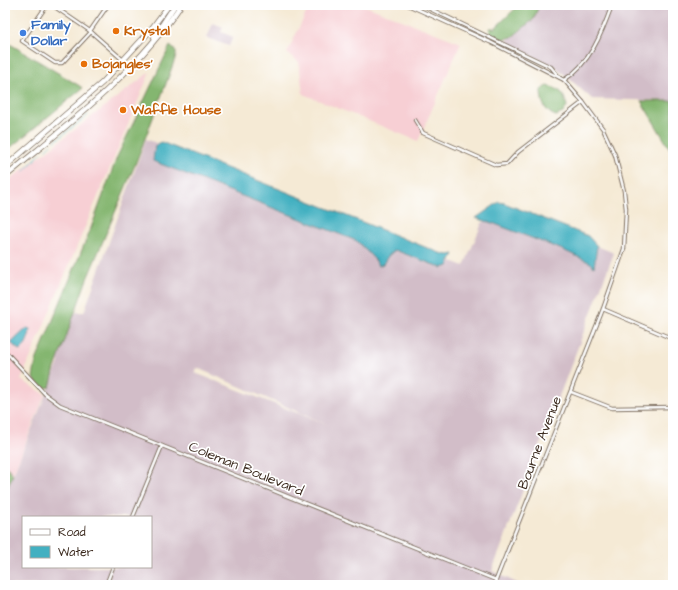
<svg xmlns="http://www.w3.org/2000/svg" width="678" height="590" font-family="'Architects Daughter',sans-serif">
  <rect width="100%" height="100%" fill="#fff"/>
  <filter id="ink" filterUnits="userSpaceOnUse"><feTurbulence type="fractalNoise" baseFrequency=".025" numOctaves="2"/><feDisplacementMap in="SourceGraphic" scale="8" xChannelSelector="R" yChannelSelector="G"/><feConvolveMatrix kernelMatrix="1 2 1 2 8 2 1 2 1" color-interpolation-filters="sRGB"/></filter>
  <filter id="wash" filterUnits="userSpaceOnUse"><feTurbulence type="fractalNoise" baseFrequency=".012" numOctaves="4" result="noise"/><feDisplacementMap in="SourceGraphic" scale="16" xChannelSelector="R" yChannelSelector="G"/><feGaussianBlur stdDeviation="0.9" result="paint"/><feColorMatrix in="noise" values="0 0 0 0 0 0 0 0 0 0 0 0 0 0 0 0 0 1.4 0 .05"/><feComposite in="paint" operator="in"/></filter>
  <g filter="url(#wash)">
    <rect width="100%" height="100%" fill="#f5ead5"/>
    <g fill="#f7cfd4">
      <polygon points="310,5 363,5 461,43 418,141 303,94 299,62 287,53"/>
      <polygon points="150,72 21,380 45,394 13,474 5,466 5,183"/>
    </g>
    <g fill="#d2bdc8" fill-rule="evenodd">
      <polygon points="537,5 673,5 673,101 592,99 556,67 506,44 515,25"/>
      <polygon points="213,23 223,27 221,32 233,37 229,46 207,38"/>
      <path d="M 146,139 L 464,266 L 482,223 L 507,209 L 614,253 L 492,571 L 521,585 L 5,585 L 5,494 L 59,362 L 57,359 L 72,317 L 77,312 L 84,312 ZM 197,368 L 331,426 L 195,373 ZM 23,517 L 151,517 L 151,567 L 23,567 Z"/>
    </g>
    <g fill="#84b670" stroke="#607047">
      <polygon points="519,5 539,5 534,19 512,37 504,39 492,38 489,28 495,28"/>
      <polygon points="5,41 83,88 5,152"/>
      <polygon points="170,46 176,51 176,56 167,81 135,165 87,279 55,368 50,387 45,388 37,383 33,377 36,361 91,228 117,157"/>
      <path d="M 547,86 C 561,89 563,92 567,106 L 563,113 L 556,116 C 544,112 541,101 541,90 Z"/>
      <polygon points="641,101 673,101 673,154 670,149"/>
      <polygon points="7,467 13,474 5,494 5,471"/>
    </g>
    <g fill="#43b0c1" stroke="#3f6d70">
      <polygon points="161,142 440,253 448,255 454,254 448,266 442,268 395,250 388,256 383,264 378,266 376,261 357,241 153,161 155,146"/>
      <polygon points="499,202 504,203 588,236 597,246 594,267 591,263 563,250 495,224 476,218"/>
      <path d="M 27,328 L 30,329 C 30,337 25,347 20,351 L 11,343 Z"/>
    </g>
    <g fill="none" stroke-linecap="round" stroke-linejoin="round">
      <g stroke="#43b0c1" stroke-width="1">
        <polyline points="55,141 88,115"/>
        <polyline points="46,149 51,144"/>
        <polyline points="24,171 41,153"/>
      </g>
    </g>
  </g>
  <g filter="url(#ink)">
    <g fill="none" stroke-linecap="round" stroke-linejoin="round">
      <g stroke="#7c6d5e" stroke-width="4.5">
        <g id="street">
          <polyline points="47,5 22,41 55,63 62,63 91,32"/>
          <polyline points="52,5 90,31 123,60"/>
          <polyline points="408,5 490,42 564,80 583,102 603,129 615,155 624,191 626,209 624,249 603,309 673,339"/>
          <polyline points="422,5 551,67 559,77"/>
          <polyline points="90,31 108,5"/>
          <path d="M 564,80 C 590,64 602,33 612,5"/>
          <polyline points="415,120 423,133 496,165 507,164 518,152 583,102"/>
          <polyline points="5,351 45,394 60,405 496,580"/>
          <polyline points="571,392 612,408 673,407"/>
          <polyline points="133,517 162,446"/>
          <polyline points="106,585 113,567"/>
          <polyline points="494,585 603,309"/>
        </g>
      </g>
      <g stroke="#7c6d5e" stroke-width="6">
        <g id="primary">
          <polyline points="154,37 175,5"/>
          <polyline points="5,167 103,82 149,32 169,5"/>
          <path d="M 5,177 C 68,124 135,74 181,5"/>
        </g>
      </g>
      <use href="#street" stroke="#fff" stroke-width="2.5"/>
      <use href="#primary" stroke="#fff" stroke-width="4.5"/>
    </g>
  </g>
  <g fill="#e8710a" stroke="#fff" stroke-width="1.5">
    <circle cx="116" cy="31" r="4"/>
    <circle cx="84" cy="64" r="4"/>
    <circle cx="123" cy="110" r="4"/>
  </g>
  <circle fill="#3f7fe0" stroke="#fff" stroke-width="1.5" cx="23" cy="33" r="4"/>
  <g text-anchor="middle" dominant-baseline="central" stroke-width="3.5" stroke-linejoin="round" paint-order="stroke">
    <g font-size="14" font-weight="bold" fill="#366cbe" stroke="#fff" text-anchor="start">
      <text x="31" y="25">Family<tspan x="31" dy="16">Dollar</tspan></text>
    </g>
    <g font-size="14" font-weight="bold" fill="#c56008" stroke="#fff" text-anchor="start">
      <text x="124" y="31">Krystal</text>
      <text x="92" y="64">Bojangles'</text>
      <text x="131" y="110">Waffle House</text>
    </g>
    <g font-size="14" fill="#3b2a1e" stroke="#fff">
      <text transform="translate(540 443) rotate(-69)">Bourne Avenue</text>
      <text transform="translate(246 469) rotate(22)">Coleman Boulevard</text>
    </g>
  </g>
  <rect width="678" height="590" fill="none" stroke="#fff" stroke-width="20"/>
  <rect x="22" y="516" width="130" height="52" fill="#ffffff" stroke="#b1aaa5"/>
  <rect x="30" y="529" width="20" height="6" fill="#ffffff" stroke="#b1aaa5"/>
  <text x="58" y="536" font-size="12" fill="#3b2a1e">Road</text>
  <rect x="30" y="546" width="20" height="12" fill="#43b0c1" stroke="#b1aaa5"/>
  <text x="58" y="556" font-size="12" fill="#3b2a1e">Water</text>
</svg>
